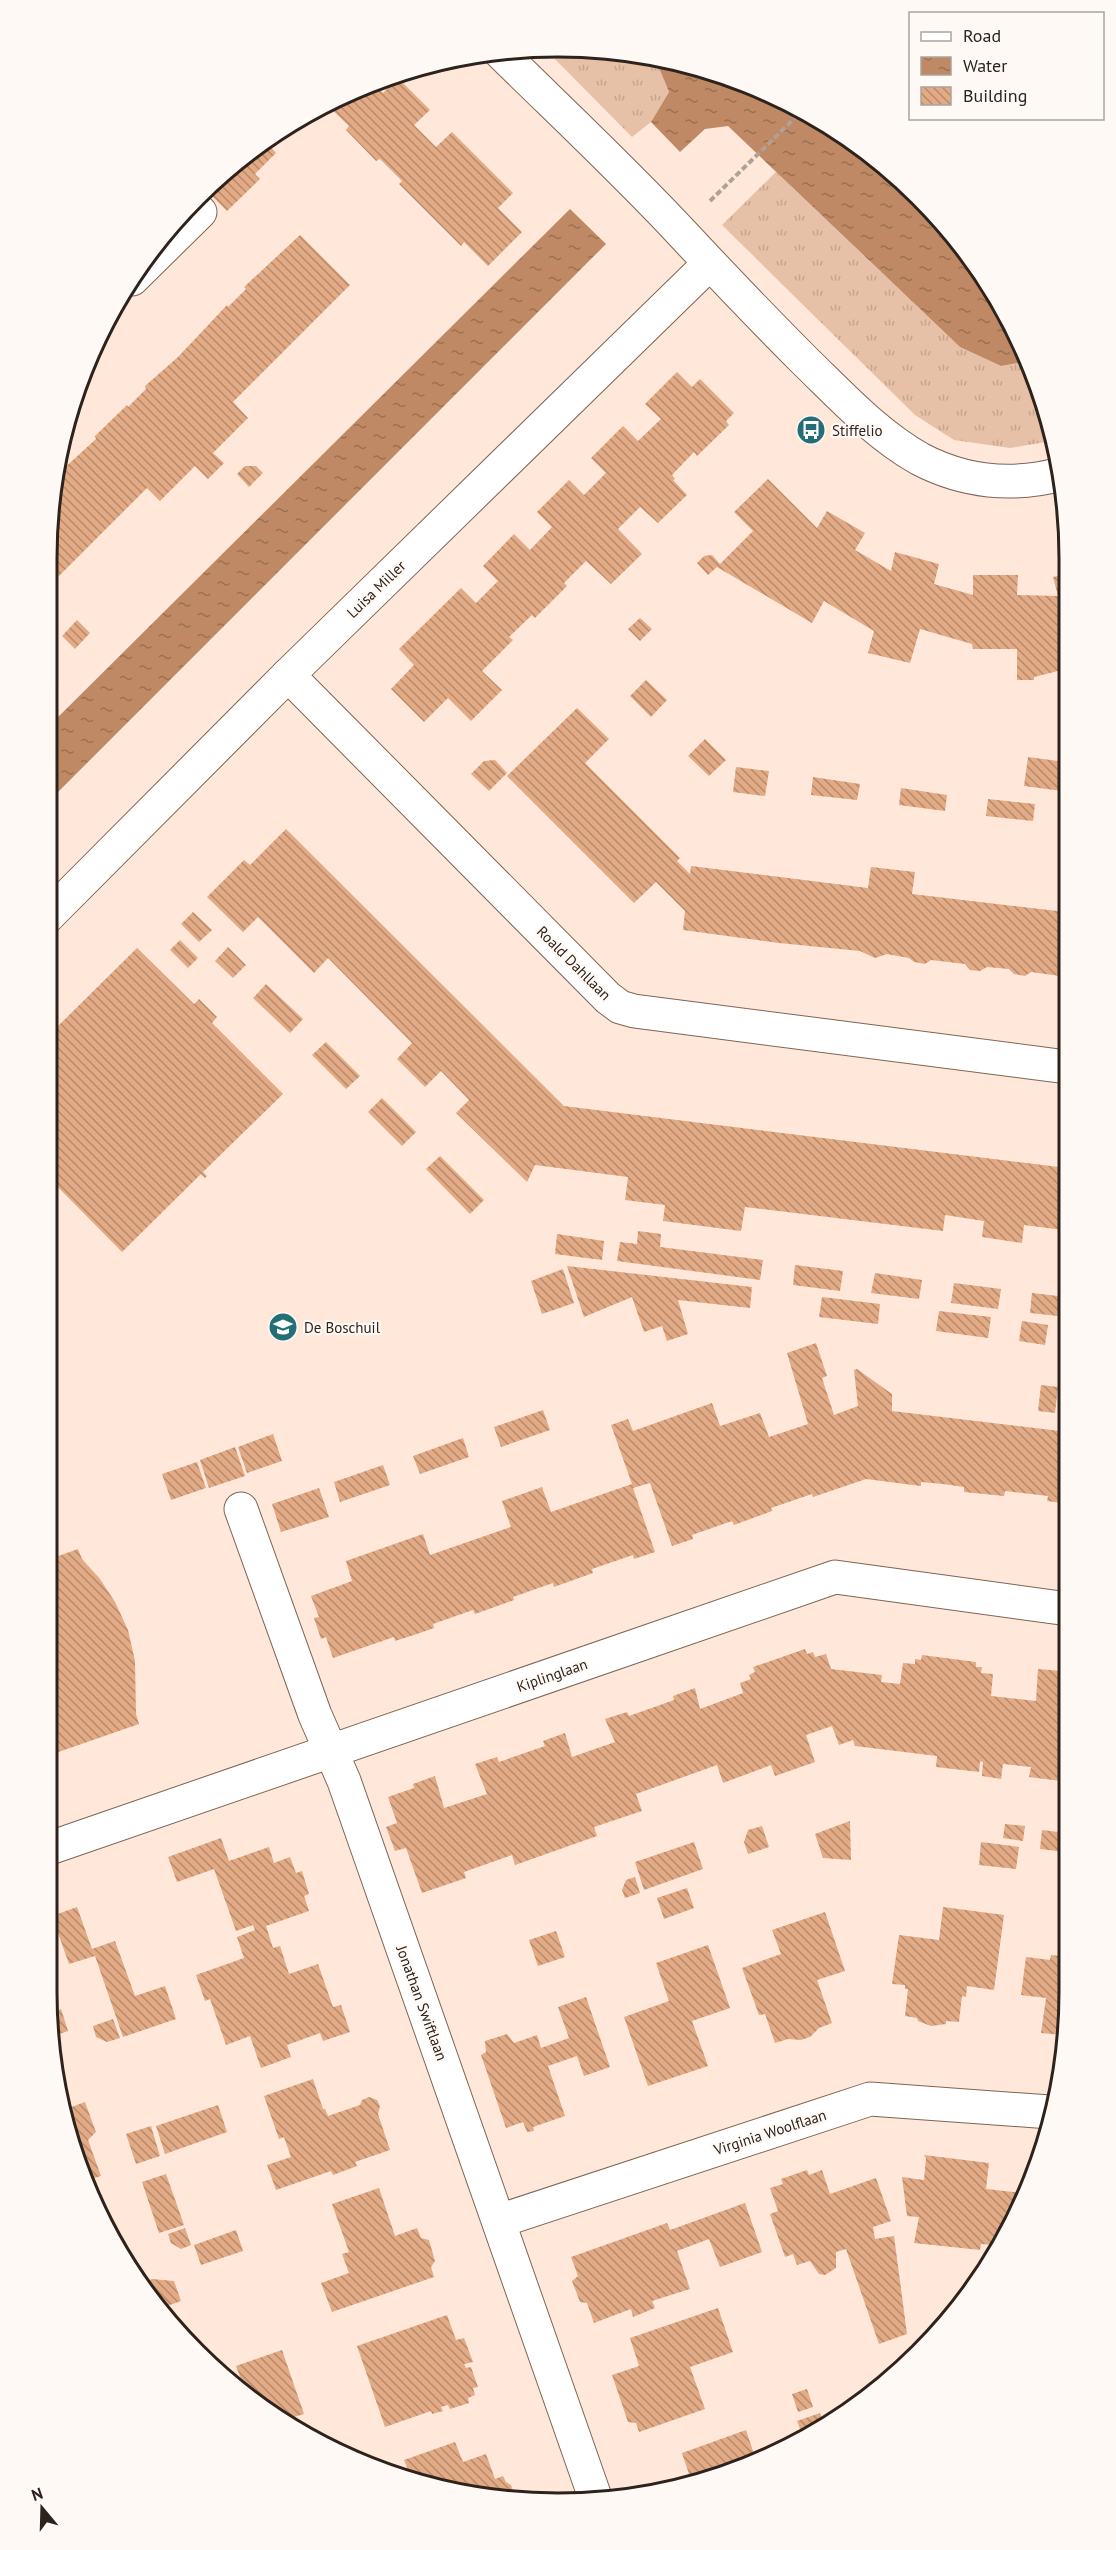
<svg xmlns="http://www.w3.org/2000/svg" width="1116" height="2550" font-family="'PT Sans',sans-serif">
  <defs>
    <pattern id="grass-tufts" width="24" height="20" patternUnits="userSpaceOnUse" patternTransform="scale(1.5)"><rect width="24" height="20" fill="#e6c0a7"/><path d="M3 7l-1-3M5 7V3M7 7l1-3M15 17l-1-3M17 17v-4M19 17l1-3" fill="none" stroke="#c6a58f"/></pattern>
    <pattern id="water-ripples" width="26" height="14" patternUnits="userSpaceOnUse" patternTransform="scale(1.5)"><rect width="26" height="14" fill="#be8964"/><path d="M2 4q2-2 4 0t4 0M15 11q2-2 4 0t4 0" fill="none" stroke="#9b7052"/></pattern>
    <pattern id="building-back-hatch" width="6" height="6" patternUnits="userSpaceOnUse" patternTransform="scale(1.5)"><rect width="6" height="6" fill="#e2aa85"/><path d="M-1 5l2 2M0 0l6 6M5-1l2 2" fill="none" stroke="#b88a6c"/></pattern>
  </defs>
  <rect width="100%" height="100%" fill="#ffe8d9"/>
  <g fill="url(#grass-tufts)">
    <polygon points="544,48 625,51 655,58 669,92 651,122 632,137"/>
    <polygon points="776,172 960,347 1001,366 1030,361 1052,441 1010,448 954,440 915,415 722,225"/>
  </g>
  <g fill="url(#water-ripples)">
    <polygon points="655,58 723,74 842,133 964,246 1030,361 1001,366 960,347 728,126 705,129 680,152 651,122 669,92"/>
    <polygon points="570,209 606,244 47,803 47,728"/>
  </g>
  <g fill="url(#building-back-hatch)">
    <polygon points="398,78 430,110 414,125 436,147 452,132 513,193 498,208 522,232 488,266 464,242 461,246 399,184 402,181 380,159 376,161 346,130 349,126 325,103 373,84 383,93"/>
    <polygon points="265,141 276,153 255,174 260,179 227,211 206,190 247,152"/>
    <polygon points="300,235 350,285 233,402 248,418 213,453 224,463 208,479 195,466 160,501 147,488 47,588 47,558 61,471 96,439 95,436 127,405 128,407 146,389 145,386 178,357 227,305 228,307 246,289 244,287"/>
    <polygon points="677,372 692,387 700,379 734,413 726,421 729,425 697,456 694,452 672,475 675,479 673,480 687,495 658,523 640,507 618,529 642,554 611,584 586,561 564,583 567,586 535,618 532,615 509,637 513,640 482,671 502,690 471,721 448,698 424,722 391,689 414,665 399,649 461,588 476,603 498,581 483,566 514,534 530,550 552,527 537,512 569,480 584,495 606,473 591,458 623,426 638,441 661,419 645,404"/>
    <polygon points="245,466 256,466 263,473 249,487 237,474"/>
    <polygon points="768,479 817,528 827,511 865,533 855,550 891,571 895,552 939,564 934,584 973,595 973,575 1018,575 1017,595 1058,596 1053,577 1065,574 1066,669 1034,677 1034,680 1017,680 1017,649 973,649 972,644 920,629 910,663 868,653 874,631 824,601 812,623 717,567 708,575 697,563 704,556 712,555 720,564 753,531 734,512"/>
    <polygon points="640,618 652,629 640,641 628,629"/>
    <polygon points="77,620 90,633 75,649 62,636"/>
    <polygon points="646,680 667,700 651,717 630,696"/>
    <polygon points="577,708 609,739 585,763 680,858 677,861 690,874 691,866 868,888 871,867 915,872 912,894 1066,912 1067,977 1031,972 1025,976 1014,974 1009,969 987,967 980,971 970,970 965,964 931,960 925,964 914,962 909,958 887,954 875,958 860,951 779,943 683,930 685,911 656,882 634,903 507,776"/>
    <polygon points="705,739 726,760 709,776 688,756"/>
    <polygon points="1028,757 1066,762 1062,791 1024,786"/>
    <polygon points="495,760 507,773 489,791 471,774 484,761"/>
    <polygon points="736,767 769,771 765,796 733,792"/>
    <polygon points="813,777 860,784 857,800 811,795"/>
    <polygon points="901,788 947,795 945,811 899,805"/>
    <polygon points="988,799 1035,804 1033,821 986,816"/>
    <polygon points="286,829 564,1106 1067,1168 1067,1244 1062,1244 1063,1230 1024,1225 1022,1243 982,1237 984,1221 945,1215 943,1231 745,1207 741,1231 663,1221 665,1205 625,1200 628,1177 535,1165 527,1182 456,1113 469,1100 441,1071 425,1087 397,1059 412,1043 328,958 314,973 258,917 243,932 207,897 244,860 250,865"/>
    <polygon points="193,912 212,930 199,942 181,924"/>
    <polygon points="180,940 198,958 188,968 170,950"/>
    <polygon points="228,947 246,965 233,978 215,961"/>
    <polygon points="137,948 194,1004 199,999 217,1017 212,1023 283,1094 203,1172 207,1176 205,1178 201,1174 122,1252 47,1176 47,1038 57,1027 53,1024 54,1022 58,1026"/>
    <polygon points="266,984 303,1019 290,1033 253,998"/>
    <polygon points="326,1042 360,1076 346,1089 312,1055"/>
    <polygon points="382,1098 416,1132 402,1146 368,1112"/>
    <polygon points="440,1156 484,1200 470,1214 426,1169"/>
    <polygon points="638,1231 661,1234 660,1247 763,1260 760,1280 617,1261 620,1242 637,1244"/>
    <polygon points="557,1234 604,1241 602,1260 555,1254"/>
    <polygon points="795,1265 843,1271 840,1291 793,1285"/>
    <polygon points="567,1266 752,1287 750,1308 678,1300 688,1334 667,1341 662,1326 644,1332 632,1297 584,1317"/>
    <polygon points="563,1269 574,1303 542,1314 531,1281"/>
    <polygon points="875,1273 922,1280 919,1299 871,1293"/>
    <polygon points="954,1283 1001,1289 998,1309 951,1303"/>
    <polygon points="1032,1293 1067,1297 1068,1317 1030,1313"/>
    <polygon points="822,1297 880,1304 878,1324 819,1317"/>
    <polygon points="939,1311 991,1317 988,1338 936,1331"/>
    <polygon points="1022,1321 1048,1325 1045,1345 1019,1341"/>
    <polygon points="816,1343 827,1376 822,1378 834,1415 858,1406 854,1370 857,1369 892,1394 892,1411 1068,1432 1068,1504 1047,1501 1048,1496 1005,1491 1004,1496 964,1492 964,1487 943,1484 921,1482 921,1486 866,1479 813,1497 812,1494 771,1508 772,1511 734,1525 732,1521 692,1535 693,1539 672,1546 650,1483 633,1488 655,1552 634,1559 633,1555 592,1569 593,1573 554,1587 553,1583 513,1597 514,1600 475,1614 473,1610 433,1624 434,1628 414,1635 395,1641 394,1637 333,1658 326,1637 321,1639 314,1618 319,1617 311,1596 352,1581 346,1561 423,1534 430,1555 511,1527 502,1501 542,1487 551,1512 632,1484 611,1425 628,1419 633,1431 712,1403 720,1426 760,1413 769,1437 808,1424 787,1353"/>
    <polygon points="1041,1385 1058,1387 1055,1413 1038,1411"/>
    <polygon points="543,1410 550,1430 501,1447 494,1427"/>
    <polygon points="273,1434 282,1461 247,1473 238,1447"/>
    <polygon points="463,1438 469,1457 420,1474 413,1456"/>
    <polygon points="235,1447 245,1476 209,1488 200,1460"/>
    <polygon points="197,1462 206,1488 171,1500 162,1474"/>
    <polygon points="383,1465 390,1485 340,1502 334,1482"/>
    <polygon points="319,1488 329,1517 281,1532 272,1504"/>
    <polygon points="78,1549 82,1559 100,1579 115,1602 128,1630 135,1661 136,1714 139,1724 47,1756 47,1560"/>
    <polygon points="805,1649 807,1654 813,1652 815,1657 826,1654 831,1669 882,1675 881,1682 900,1684 903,1663 915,1664 915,1659 921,1660 922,1655 976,1662 976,1667 982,1667 981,1673 993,1674 991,1696 1036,1701 1038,1669 1061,1671 1061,1677 1069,1678 1069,1782 1029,1777 1031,1767 1003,1764 1001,1779 982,1776 983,1762 980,1761 979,1772 936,1767 937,1756 855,1746 853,1740 839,1745 832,1726 806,1735 815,1762 775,1776 771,1765 723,1783 717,1765 636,1794 642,1811 594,1827 597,1836 515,1865 512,1855 464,1872 466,1878 422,1893 406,1848 395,1851 386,1827 397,1823 388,1797 414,1788 413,1784 435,1776 444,1808 487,1794 475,1764 497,1757 499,1762 545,1746 543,1741 565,1733 572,1757 615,1742 605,1719 627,1712 629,1716 674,1700 673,1696 695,1688 700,1709 743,1693 740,1683 751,1679 749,1675 755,1672 753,1667"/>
    <polygon points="850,1821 851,1860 823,1858 815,1834"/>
    <polygon points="1005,1824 1025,1826 1023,1841 1003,1838"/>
    <polygon points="762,1826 769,1847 748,1854 744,1842 748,1830"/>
    <polygon points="1042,1830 1067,1833 1065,1852 1040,1849"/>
    <polygon points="221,1838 229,1861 269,1847 274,1863 290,1857 296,1873 302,1871 309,1894 304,1896 309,1911 266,1926 273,1948 280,1946 289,1974 318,1964 333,2007 341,2005 350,2032 323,2041 320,2033 287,2045 291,2057 261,2068 250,2036 226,2045 210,1999 205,2001 196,1975 244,1958 237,1937 255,1930 253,1925 236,1931 214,1869 177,1882 168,1857"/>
    <polygon points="694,1842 703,1869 644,1890 635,1862"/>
    <polygon points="981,1842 1019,1847 1016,1869 979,1865"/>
    <polygon points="635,1877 640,1893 625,1898 622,1890 626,1880"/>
    <polygon points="687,1888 694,1908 664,1919 657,1898"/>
    <polygon points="77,1907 92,1949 115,1941 135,1996 165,1986 176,2019 123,2037 95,1956 69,1964 52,1916"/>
    <polygon points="943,1907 1004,1915 994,1990 967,1986 966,1997 962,1996 959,2022 946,2021 946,2024 931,2026 918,2021 917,2018 905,2016 908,1989 905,1989 905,1985 892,1984 899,1935 939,1940"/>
    <polygon points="825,1912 845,1971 817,1980 832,2023 819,2028 810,2037 801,2040 788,2039 775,2043 765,2014 759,2015 742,1968 781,1954 772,1930"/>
    <polygon points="556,1931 565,1957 538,1966 529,1940"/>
    <polygon points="708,1945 730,2008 692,2021 708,2066 648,2086 624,2017 669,2001 656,1963"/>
    <polygon points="1051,1955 1069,1957 1070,1992 1062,2035 1041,2033 1046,1998 1021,1995 1026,1957 1050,1960"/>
    <polygon points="586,1997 610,2067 584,2076 577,2056 548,2066 565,2116 533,2127 534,2131 527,2132 523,2122 506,2128 481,2055 486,2052 485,2041 507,2034 514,2043 537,2035 541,2048 569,2038 558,2007"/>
    <polygon points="61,2009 68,2031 54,2036 50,2013"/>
    <polygon points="113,2019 120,2038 107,2042 96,2037 93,2026"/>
    <polygon points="313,2079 323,2109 325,2109 328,2116 360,2105 362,2100 369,2097 377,2100 380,2106 378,2114 390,2150 355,2162 357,2166 333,2175 331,2171 276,2190 267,2165 291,2157 284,2137 279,2139 264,2096"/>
    <polygon points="85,2102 96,2132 88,2140 101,2176 85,2181 74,2157 66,2109"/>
    <polygon points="218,2105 227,2132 165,2154 156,2126"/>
    <polygon points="151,2126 160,2156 136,2164 126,2134"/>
    <polygon points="924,2155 989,2163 986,2189 1023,2193 995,2245 981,2244 980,2250 914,2243 919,2217 907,2216 902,2177 924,2180 926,2158"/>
    <polygon points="807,2170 809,2175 822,2170 830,2194 876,2178 891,2221 873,2227 875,2239 894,2236 907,2334 879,2344 846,2249 836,2252 836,2268 825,2275 819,2274 810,2261 797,2265 793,2254 785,2257 770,2214 778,2211 770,2188 783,2184 781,2179"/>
    <polygon points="166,2174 184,2225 159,2233 142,2182"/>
    <polygon points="379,2188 395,2236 417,2228 421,2238 429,2240 435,2261 431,2267 434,2277 332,2312 321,2283 349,2273 342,2254 349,2252 332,2204"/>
    <polygon points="745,2203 762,2252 720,2267 709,2239 677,2251 690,2289 652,2301 655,2308 633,2317 631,2309 594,2323 587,2303 580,2302 572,2281 578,2276 571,2257 667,2223 670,2230"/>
    <polygon points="185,2228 191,2245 181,2249 171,2243 168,2234"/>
    <polygon points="236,2230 243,2251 201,2265 194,2245"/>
    <polygon points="152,2279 174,2281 181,2301 159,2309 141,2283"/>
    <polygon points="718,2308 733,2352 690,2367 705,2409 639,2432 636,2423 628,2422 612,2375 639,2366 630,2338"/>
    <polygon points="447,2315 456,2340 464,2338 473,2362 464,2364 466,2368 471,2367 478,2387 473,2388 475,2395 468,2398 469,2403 450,2409 448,2405 441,2407 443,2411 432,2414 431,2411 385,2427 357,2346"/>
    <polygon points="282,2350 304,2414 284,2420 244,2387 236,2366"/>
    <polygon points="807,2389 813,2407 798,2412 792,2394"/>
    <polygon points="820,2413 825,2427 804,2439 797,2421"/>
    <polygon points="746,2430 755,2457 687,2483 690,2477 682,2453"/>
    <polygon points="455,2442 463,2462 486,2454 495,2479 503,2476 506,2482 511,2485 516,2499 459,2494 410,2475 404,2460"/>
  </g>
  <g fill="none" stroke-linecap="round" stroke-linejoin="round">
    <g stroke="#7e6555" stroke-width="35">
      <g id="minor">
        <path d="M 500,52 C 560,111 622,169 680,231 C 721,275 763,319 806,362 C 841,396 877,435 920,459 C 964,482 1013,487 1061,474"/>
        <polyline points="132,279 200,212"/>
        <polyline points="288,675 608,998 620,1007 634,1011 1067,1067"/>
        <polyline points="47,917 288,675 709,264"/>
        <polyline points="241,1509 315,1715 344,1781 596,2500"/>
        <polyline points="47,1849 835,1577 1068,1609"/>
        <polyline points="499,2221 870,2099 1050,2112"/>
      </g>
    </g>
    <polyline stroke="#b3a094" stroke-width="4" stroke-dasharray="6 3" stroke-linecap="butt" points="710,201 801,112"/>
    <use href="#minor" stroke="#fff" stroke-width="33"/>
  </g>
  <defs>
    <g id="bus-disc" transform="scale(1.5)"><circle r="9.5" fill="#246e76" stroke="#fff9f5"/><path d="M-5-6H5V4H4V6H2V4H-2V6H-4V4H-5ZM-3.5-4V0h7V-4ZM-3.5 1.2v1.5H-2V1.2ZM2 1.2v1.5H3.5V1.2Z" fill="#fff"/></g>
    <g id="school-disc" transform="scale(1.5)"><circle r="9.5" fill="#246e76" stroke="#fff9f5"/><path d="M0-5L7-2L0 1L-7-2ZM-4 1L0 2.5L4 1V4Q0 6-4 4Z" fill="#fff"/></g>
  </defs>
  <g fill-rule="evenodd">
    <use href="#bus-disc" x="811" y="430"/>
    <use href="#school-disc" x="283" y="1327"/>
  </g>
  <g text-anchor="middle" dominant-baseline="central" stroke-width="4.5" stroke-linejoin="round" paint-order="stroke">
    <g font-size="15" fill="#2e231c" stroke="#fff9f5" text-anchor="start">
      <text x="832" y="430">Stiffelio</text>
      <text x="304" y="1327">De Boschuil</text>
    </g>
    <g font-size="15" fill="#2e231c" stroke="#fff9f5">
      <text transform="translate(376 589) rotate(-44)">Luisa Miller</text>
      <text transform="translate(574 963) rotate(45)">Roald Dahllaan</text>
      <text transform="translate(552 1675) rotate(-19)">Kiplinglaan</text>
      <text transform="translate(422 2003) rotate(70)">Jonathan Swiftlaan</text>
      <text transform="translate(770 2132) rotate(-18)">Virginia Woolflaan</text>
    </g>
  </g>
  <path d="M0 0H1116V2550H0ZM558 57H558A501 501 0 0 1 1059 558V1992A501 501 0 0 1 558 2493H558A501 501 0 0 1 57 1992V558A501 501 0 0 1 558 57Z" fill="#fff9f5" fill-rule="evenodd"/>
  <path fill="none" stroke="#2e231c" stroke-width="3" d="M558 57H558A501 501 0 0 1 1059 558V1992A501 501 0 0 1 558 2493H558A501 501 0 0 1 57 1992V558A501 501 0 0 1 558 57Z"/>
  <rect x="909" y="12" width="195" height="108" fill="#fff9f5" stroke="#aba39e" stroke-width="1.5"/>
  <rect x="921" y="32" width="30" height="9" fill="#ffffff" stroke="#aba39e" stroke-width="1.5"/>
  <text x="963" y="42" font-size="18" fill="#2e231c">Road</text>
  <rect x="921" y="57" width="30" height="18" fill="url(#water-ripples)" stroke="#aba39e" stroke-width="1.5"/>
  <text x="963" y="72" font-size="18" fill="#2e231c">Water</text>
  <rect x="921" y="87" width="30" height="18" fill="url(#building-back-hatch)" stroke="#aba39e" stroke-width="1.5"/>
  <text x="963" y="102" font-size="18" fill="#2e231c">Building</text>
  <g transform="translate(42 2508) rotate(341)" stroke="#fff9f5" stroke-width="4.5" paint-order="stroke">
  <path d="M0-4.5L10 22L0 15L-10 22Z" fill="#2e231c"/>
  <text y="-9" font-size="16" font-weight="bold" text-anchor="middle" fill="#2e231c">N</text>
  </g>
</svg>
